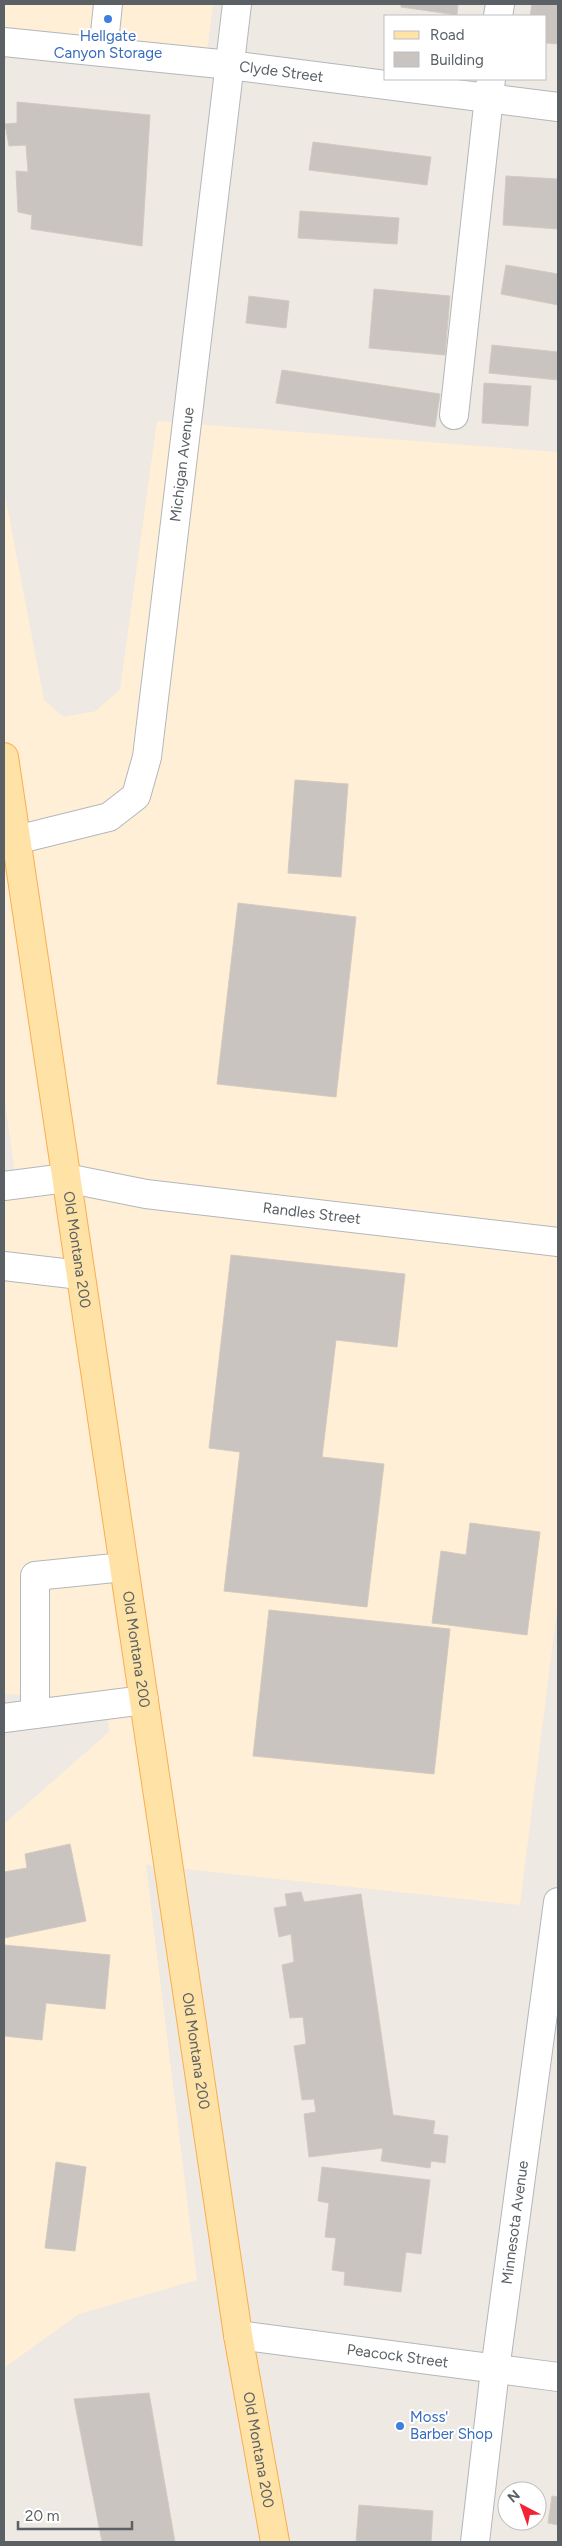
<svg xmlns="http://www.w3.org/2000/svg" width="562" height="2546" font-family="Figtree,sans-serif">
  <rect width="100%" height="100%" fill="#eee9e2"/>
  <g fill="#ffefd6">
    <polygon points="4,4 213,4 207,54 4,34"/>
    <polygon points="157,421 558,452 558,1602 520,1905 146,1865 197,2280 79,2314 4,2368 4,1824 109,1732 106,1698 4,1694 4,1176 15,1174 4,1095 4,490 44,700 64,717 96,711 120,689"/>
  </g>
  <g fill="#c9c4bf" stroke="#d3cac0">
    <polygon points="401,4 458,4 457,15 401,7"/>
    <polygon points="532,4 558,5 558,44 546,43 546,16 530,16"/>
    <polygon points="17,102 150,115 142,246 31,229 32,215 18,212 16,171 28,172 26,145 9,146 5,124 17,123"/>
    <polygon points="313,142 431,157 427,185 309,170"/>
    <polygon points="506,176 558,179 558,229 503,225"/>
    <polygon points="300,211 399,218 397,244 298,238"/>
    <polygon points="506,265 558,274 558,305 501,294"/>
    <polygon points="374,289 450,296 445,355 369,348"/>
    <polygon points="249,296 289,301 286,328 246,323"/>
    <polygon points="492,345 558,352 558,380 489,373"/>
    <polygon points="282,370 440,394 435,427 276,403"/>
    <polygon points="484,383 531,386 528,426 482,423"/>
    <polygon points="295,780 348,784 341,877 288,873"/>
    <polygon points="238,903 356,917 336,1097 217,1084"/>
    <polygon points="231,1255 405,1274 397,1347 336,1340 322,1457 384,1464 367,1607 224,1591 240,1452 209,1448"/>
    <polygon points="470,1523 540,1532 527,1635 432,1623 441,1551 466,1555"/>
    <polygon points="269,1610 450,1629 434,1774 253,1756"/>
    <polygon points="70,1844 86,1921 4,1938 4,1872 27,1868 25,1854"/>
    <polygon points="301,1892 304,1902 361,1894 393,2115 435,2121 433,2134 448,2136 445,2163 431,2161 430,2168 381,2161 383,2148 309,2157 304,2114 316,2112 314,2099 302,2100 294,2046 306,2044 303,2017 290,2018 282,1965 294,1962 291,1934 279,1937 274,1908 287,1906 285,1894"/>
    <polygon points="4,1945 110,1955 105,2009 46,2003 42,2040 4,2036"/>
    <polygon points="56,2162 86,2167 75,2251 45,2248"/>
    <polygon points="322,2167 430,2180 421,2254 406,2252 401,2292 344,2285 345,2272 332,2270 336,2238 325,2237 329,2203 318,2201"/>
    <polygon points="149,2393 175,2542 102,2542 74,2399"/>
    <polygon points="552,2496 558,2497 558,2525 548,2523"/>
    <polygon points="359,2505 433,2511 431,2542 356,2542"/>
  </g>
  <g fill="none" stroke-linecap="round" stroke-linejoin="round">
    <g stroke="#b3b7ba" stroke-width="30">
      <g id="minor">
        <polyline points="498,16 500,4"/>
        <path id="s1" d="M 4,42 L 230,65 L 558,107"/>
        <polyline points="103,52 108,4"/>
        <polyline points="454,415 491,79"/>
        <path id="s2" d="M 16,840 L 109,817 L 136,796 L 147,757 L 237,4"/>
        <path id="s3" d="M 4,1186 L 66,1178 L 146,1194 L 558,1242"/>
        <polyline points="4,1266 80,1275"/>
        <polyline points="35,1714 35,1576 124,1567"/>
        <polyline points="4,1718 144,1700"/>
        <path id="s4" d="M 238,2335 L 558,2377"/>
        <path id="s5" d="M 475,2542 L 495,2370 L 558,1902"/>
      </g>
    </g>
    <g stroke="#faad4f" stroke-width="30">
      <g id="major">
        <path id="s6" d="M 4,757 L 238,2335 L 275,2542"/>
      </g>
    </g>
    <use href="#minor" stroke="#fff" stroke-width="28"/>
    <use href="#major" stroke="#ffe2a6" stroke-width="28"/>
  </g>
  <g fill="#3f7fe0" stroke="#fff" stroke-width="2">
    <circle cx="108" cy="19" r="5"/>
    <circle cx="400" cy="2426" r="5"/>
  </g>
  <g text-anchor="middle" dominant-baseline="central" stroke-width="4" stroke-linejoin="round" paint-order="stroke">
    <g font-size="15" fill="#366cbe" stroke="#fff">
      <text x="108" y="36">Hellgate<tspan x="108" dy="17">Canyon Storage</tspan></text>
      <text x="410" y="2417" text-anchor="start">Moss'<tspan x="410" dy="17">Barber Shop</tspan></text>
    </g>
    <g font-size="15" fill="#5a6064" stroke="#fff">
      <text stroke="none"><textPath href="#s1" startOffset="279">Clyde Street</textPath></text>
      <text stroke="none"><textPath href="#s2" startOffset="465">Michigan Avenue</textPath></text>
      <text stroke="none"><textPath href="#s3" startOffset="311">Randles Street</textPath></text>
      <text stroke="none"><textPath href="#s6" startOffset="498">Old Montana 200</textPath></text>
      <text stroke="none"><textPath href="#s6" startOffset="902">Old Montana 200</textPath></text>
      <text stroke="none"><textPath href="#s6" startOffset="1308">Old Montana 200</textPath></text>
      <text stroke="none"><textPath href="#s5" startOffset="322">Minnesota Avenue</textPath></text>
      <text stroke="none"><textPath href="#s4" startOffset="161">Peacock Street</textPath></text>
      <text stroke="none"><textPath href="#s6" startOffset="1712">Old Montana 200</textPath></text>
    </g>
  </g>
  <rect width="562" height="2546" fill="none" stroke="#5a6064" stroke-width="10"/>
  <rect x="384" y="15" width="162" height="65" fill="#ffffff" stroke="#bdbfc1"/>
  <rect x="394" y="31" width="25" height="8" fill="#ffe2a6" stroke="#bdbfc1"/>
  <text x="430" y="40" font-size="15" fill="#5a6064">Road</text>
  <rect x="394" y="52" width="25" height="15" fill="#c9c4bf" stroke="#bdbfc1"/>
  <text x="430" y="65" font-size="15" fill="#5a6064">Building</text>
  <g transform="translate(522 2506) rotate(319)"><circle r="24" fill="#ffffff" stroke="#bdbfc1"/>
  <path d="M0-4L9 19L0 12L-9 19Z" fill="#f42235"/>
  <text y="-8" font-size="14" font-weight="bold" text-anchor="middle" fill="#5a6064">N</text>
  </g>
  <path d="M18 2521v8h114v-8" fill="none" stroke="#5a6064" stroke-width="2.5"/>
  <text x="25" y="2521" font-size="15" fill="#5a6064" stroke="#ffffff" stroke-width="4" paint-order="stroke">20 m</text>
</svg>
